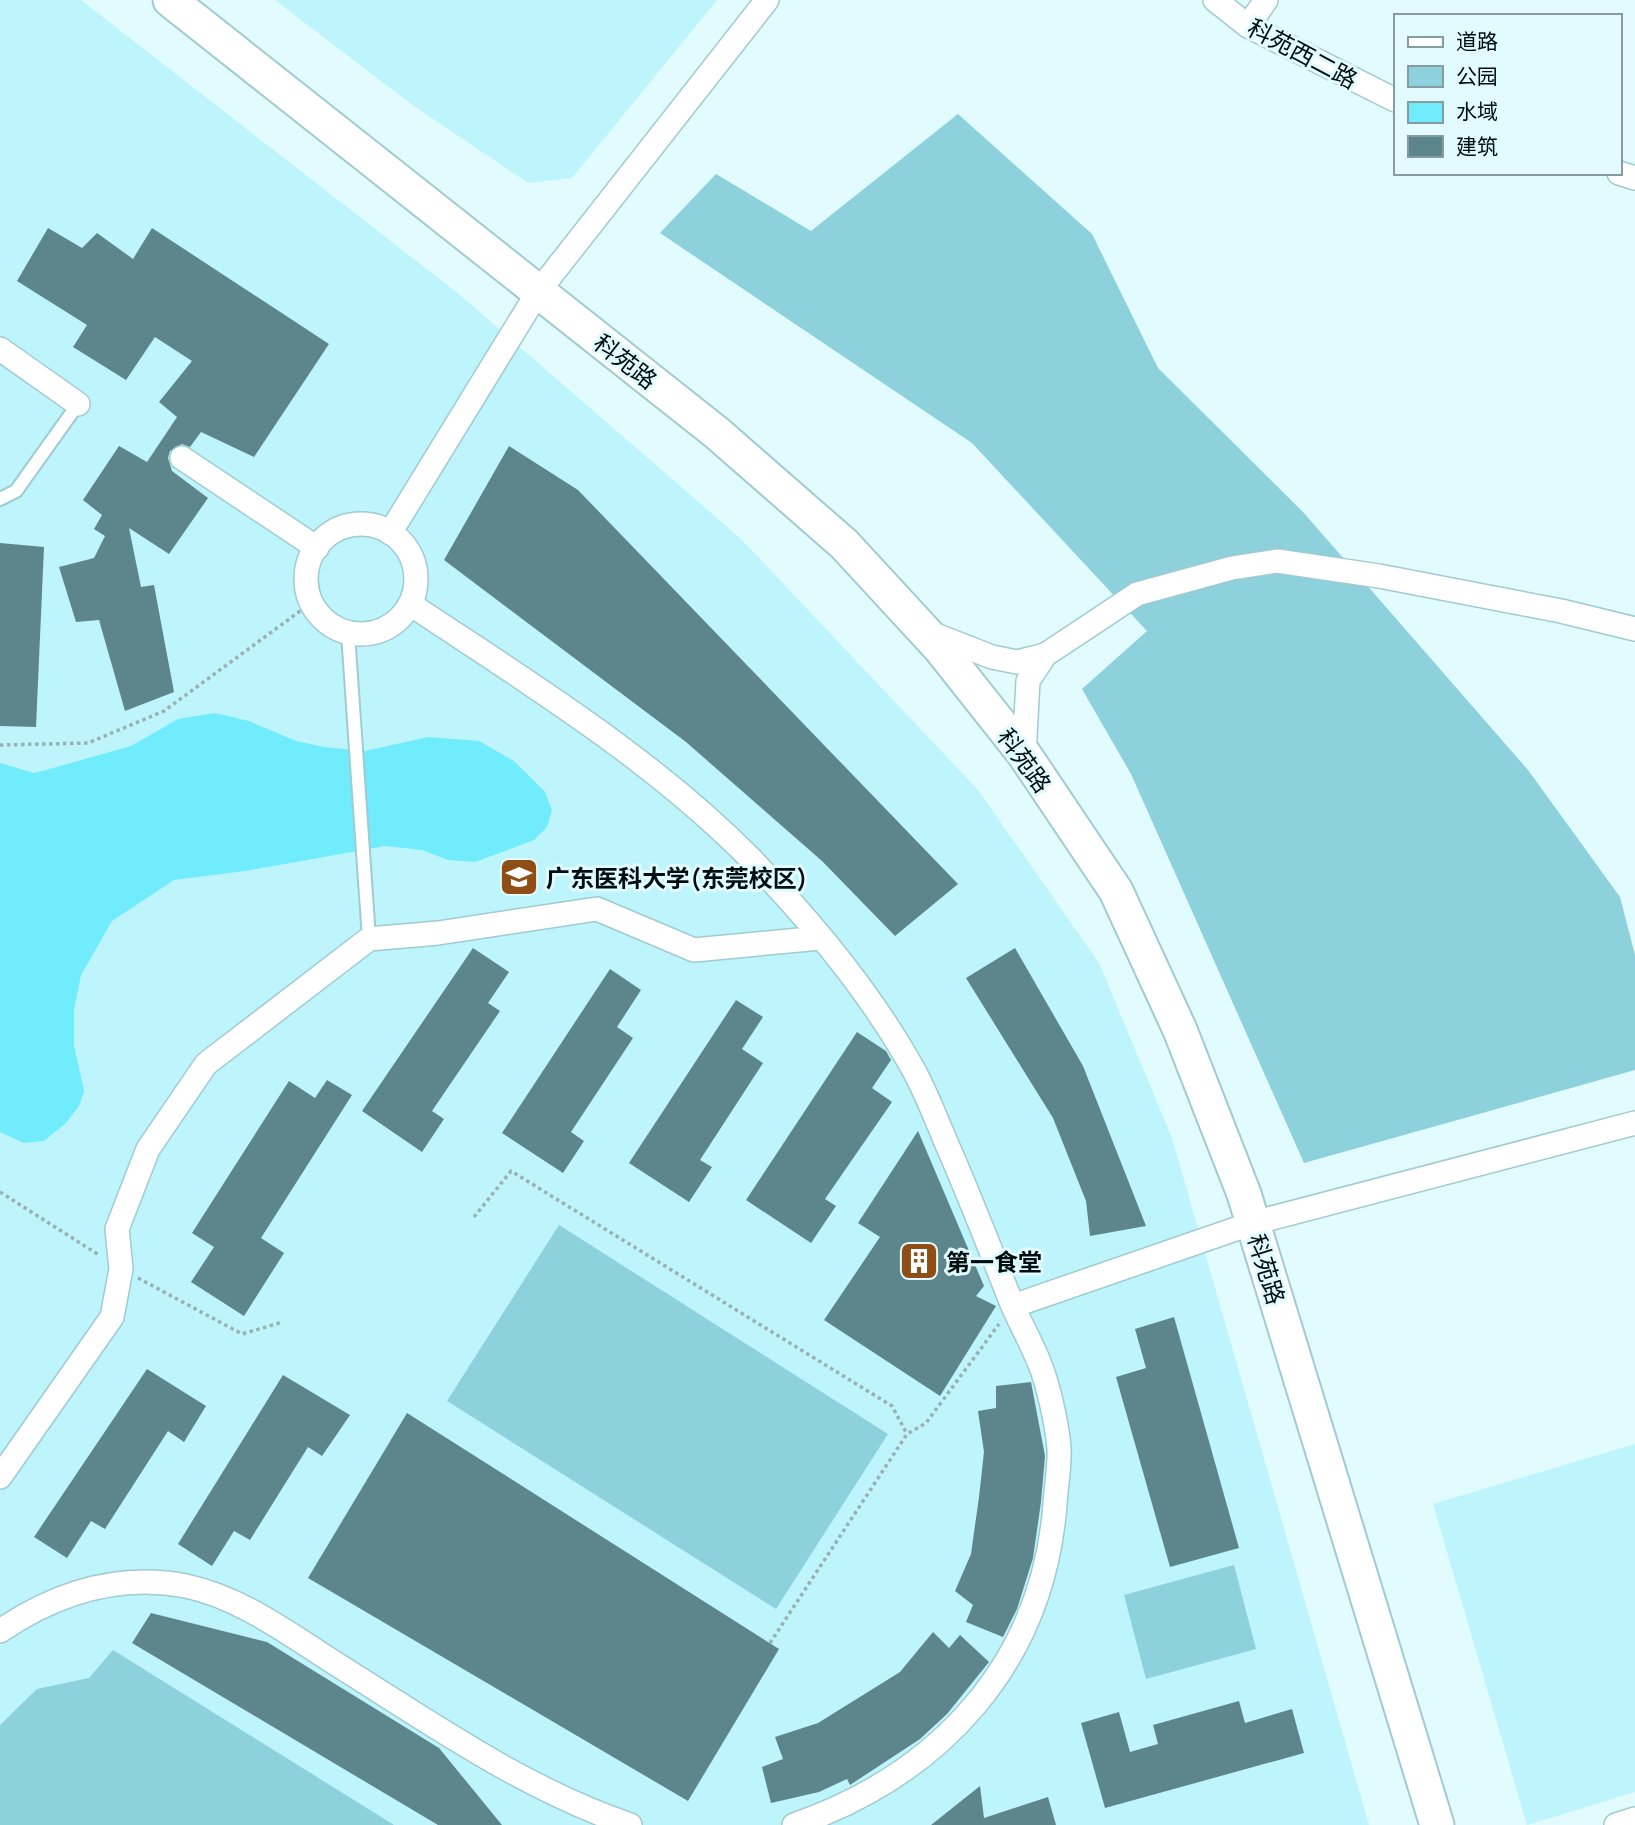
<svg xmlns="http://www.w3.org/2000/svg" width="1635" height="1825" font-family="Manrope,'Noto Sans SC',sans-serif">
  <rect width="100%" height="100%" fill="#e1fbfe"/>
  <g fill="#bef4fc">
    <polygon points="0,0 81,0 460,295 741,539 978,790 1099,963 1172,1138 1369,1825 0,1825"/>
    <polygon points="275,0 717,0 572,178 528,183 411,104"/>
    <polygon points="1635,1444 1635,1792 1527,1825 1433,1504"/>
  </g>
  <g fill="#8cd1db">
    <polygon points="958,114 1092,234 1158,368 1303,512 1528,770 1620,897 1635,955 1635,1070 1304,1163 1131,774 1082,689 1147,631 972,443 660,233 716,174 811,231"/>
    <polygon points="559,1225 888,1434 776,1609 447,1401"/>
    <polygon points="1234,1565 1256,1649 1146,1679 1124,1595"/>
    <polygon points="113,1650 394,1825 0,1825 0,1725 37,1689 89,1678"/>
  </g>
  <polygon fill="#70ecfc" points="215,713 249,721 296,741 324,747 365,751 428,737 479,741 514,761 545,792 552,810 547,827 534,840 475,862 448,860 422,850 385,846 245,871 174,880 112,921 81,975 74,1010 74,1045 84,1091 79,1106 66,1123 44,1141 24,1143 0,1132 0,763 34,773 46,770 131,746 178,719"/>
  <g fill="#5d868c">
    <polygon points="48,228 82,248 97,233 133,259 152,228 329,344 254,457 201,432 190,447 182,444 170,451 168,458 172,471 208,498 169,554 129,528 141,587 154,585 174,692 125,711 99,620 76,622 59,567 94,558 105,536 94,529 102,515 83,500 119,446 147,462 177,417 159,402 192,361 155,337 126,380 73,347 87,325 17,281"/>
    <polygon points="509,446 578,490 958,884 895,936 822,861 686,742 444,560"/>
    <polygon points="0,543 44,547 36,727 0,726"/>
    <polygon points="473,948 509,972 488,1003 500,1011 432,1111 444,1119 422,1152 362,1111"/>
    <polygon points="1015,948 1083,1066 1146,1226 1090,1236 1086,1201 1053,1118 966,978"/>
    <polygon points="610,969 641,990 617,1027 633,1038 571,1132 584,1141 563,1173 502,1133"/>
    <polygon points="736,1000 763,1017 742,1049 763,1063 700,1160 712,1167 689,1202 629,1163"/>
    <polygon points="857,1032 886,1051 891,1060 872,1088 892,1102 825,1199 836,1206 811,1243 746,1200"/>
    <polygon points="327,1080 352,1095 261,1238 284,1253 244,1316 191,1282 214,1247 192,1233 289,1081 315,1098"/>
    <polygon points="918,1131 984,1286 976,1296 996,1306 940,1396 824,1320 880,1237 858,1223"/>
    <polygon points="1174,1317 1239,1548 1170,1567 1116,1377 1146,1368 1135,1329"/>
    <polygon points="147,1369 206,1406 184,1442 168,1431 105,1529 91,1521 67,1558 34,1537"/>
    <polygon points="283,1375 350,1415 322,1456 308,1447 250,1540 234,1531 212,1566 178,1544"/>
    <polygon points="1031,1382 1045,1456 1041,1502 1033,1558 1017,1609 1003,1637 966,1622 973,1605 955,1591 971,1554 979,1497 984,1452 978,1411 996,1408 996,1386"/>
    <polygon points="407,1413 779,1649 688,1801 308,1578"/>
    <polygon points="151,1613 267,1642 439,1748 502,1825 438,1825 132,1643"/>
    <polygon points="933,1632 949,1648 960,1635 989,1662 947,1714 920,1739 850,1785 847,1779 819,1792 771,1803 762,1767 783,1759 775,1737 818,1723 900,1672"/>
    <polygon points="1239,1701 1245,1723 1292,1709 1304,1753 1105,1808 1081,1723 1119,1712 1130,1752 1158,1744 1153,1725"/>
    <polygon points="980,1786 984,1818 1048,1797 1056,1825 931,1825"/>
  </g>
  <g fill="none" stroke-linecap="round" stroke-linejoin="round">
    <g stroke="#a0cbd1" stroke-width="16">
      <g id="lane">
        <polyline points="0,499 16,491 78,404"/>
        <polyline points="348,633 369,939"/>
      </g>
    </g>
    <g stroke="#a0cbd1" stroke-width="26">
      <g id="street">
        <polyline points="1215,0 1248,26 1395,100"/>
        <polyline points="1248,26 1266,0"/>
        <polyline points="1619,173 1635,178"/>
        <polyline points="0,349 78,404"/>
        <polyline points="182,458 317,548"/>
        <circle cx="361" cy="579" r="55"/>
        <polyline points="390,533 538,292 767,0"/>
        <path d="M 410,604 C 527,682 650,757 750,858 C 810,920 870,992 912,1067 C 925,1090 935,1116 945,1140 C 969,1194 990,1249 1012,1304 C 1020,1323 1031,1342 1039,1362 C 1048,1383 1057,1424 1059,1448 C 1060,1466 1056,1486 1055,1504 C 1043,1663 941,1774 794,1825"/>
        <polyline points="928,632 992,657 1017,662 1045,655 1137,594 1232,568 1277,561 1379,576 1561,611 1635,629"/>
        <polyline points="1024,754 1028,681 1045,655"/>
        <polyline points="1013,1306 1253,1223 1635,1123"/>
        <polyline points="0,1477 112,1317 121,1269 117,1229 148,1149 206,1064 369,939 438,933 597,909 694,950 820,938"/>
        <path d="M 0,1631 C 56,1593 118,1573 186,1586 C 243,1598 293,1637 341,1667 C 435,1726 525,1789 630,1825"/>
        <polyline points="1616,1825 1635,1819"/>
      </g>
    </g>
    <g stroke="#a0cbd1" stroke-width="37">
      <polyline id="secondary" points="170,0 717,433 844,544 940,648 1024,754 1116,891 1180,1030 1244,1194 1437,1825"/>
    </g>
    <g stroke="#9ab0b3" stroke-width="3.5" stroke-dasharray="3.5 3.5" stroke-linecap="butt">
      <polyline points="0,745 88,743 164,711 311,603"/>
      <polyline points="0,1192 99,1255"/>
      <polyline points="474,1217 511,1171 892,1406 907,1434"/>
      <polyline points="138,1278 242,1334 283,1322"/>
      <polyline points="770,1643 907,1434 926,1423 999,1324"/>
    </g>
    <use href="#lane" stroke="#fff" stroke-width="12"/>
    <use href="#street" stroke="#fff" stroke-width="23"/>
    <use href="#secondary" stroke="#fff" stroke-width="33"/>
  </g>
  <defs>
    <g id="university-square" transform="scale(2.0125)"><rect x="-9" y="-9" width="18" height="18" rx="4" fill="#8e4e16" stroke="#e1fbfe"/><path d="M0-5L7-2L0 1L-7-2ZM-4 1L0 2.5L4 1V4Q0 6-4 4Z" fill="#fff"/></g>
    <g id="building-square" transform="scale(2.0125)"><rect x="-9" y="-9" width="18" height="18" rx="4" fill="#8e4e16" stroke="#e1fbfe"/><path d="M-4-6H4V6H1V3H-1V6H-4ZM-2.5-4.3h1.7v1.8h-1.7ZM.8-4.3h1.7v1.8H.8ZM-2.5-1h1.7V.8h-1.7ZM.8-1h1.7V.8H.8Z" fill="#fff"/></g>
  </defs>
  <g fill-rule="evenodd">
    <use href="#university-square" x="519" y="877"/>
    <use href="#building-square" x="919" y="1261"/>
  </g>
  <g text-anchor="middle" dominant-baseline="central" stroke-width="6" stroke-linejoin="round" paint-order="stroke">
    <g font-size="24" fill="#010e11" stroke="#e1fbfe">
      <text transform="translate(1303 53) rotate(28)">科苑西二路</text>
      <text transform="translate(626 361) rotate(38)">科苑路</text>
      <text transform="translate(1025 760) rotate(54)">科苑路</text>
      <text transform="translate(1267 1269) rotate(73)">科苑路</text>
    </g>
    <g font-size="24" font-weight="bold" fill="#010e11" stroke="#e1fbfe" text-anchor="start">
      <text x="546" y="877">广东医科大学(东莞校区)</text>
      <text x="946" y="1261">第一食堂</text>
    </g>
  </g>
  <rect x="1394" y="14" width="228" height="161" fill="#e1fbfe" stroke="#879c9f" stroke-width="2"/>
  <rect x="1408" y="37" width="35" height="10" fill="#ffffff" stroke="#879c9f" stroke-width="2"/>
  <text x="1456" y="49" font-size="21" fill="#010e11">道路</text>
  <rect x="1408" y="66" width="35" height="21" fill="#8cd1db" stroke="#879c9f" stroke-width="2"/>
  <text x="1456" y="84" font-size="21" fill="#010e11">公园</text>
  <rect x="1408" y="102" width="35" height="21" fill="#70ecfc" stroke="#879c9f" stroke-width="2"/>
  <text x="1456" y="119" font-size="21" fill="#010e11">水域</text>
  <rect x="1408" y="136" width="35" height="21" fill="#5d868c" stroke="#879c9f" stroke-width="2"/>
  <text x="1456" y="154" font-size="21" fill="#010e11">建筑</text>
</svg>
